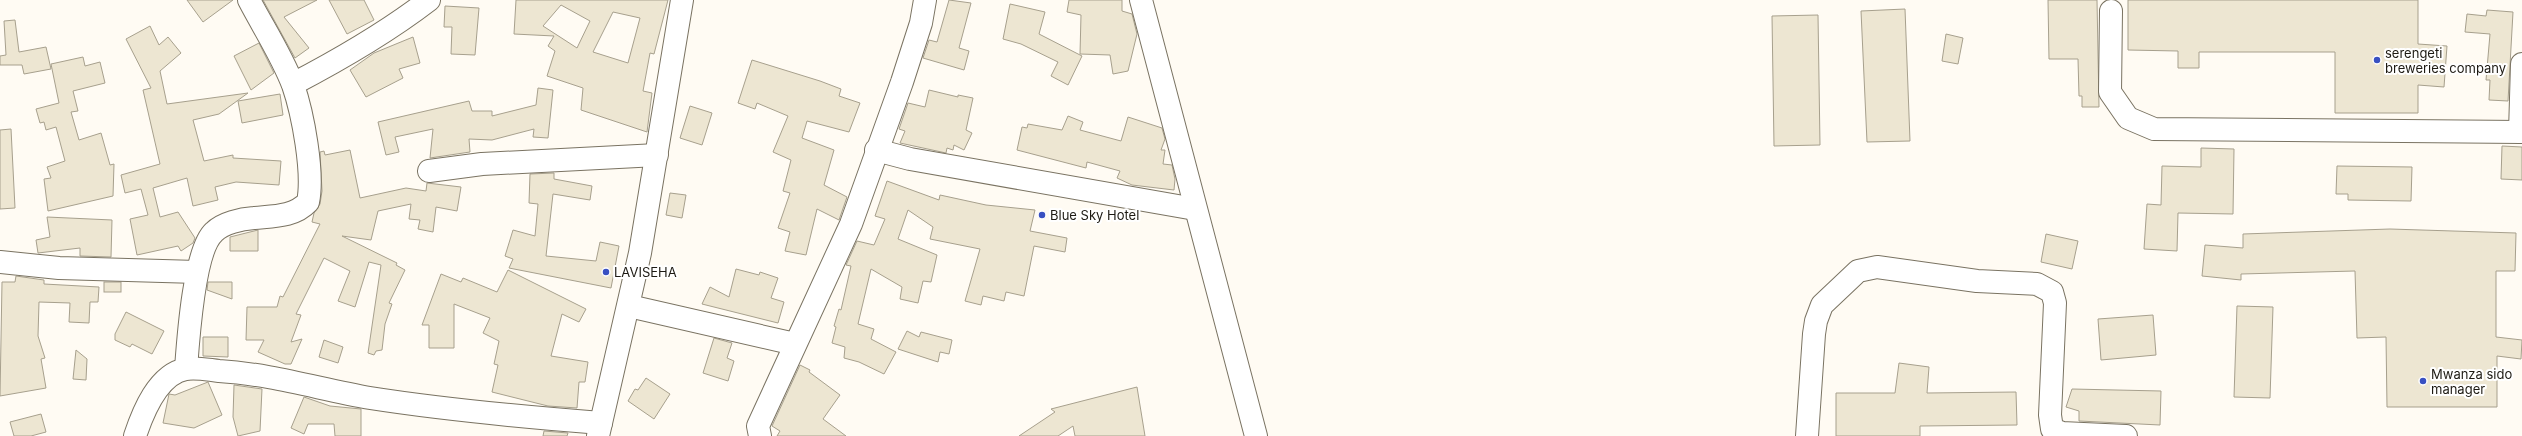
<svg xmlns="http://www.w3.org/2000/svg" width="2522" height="436" font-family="Inter,sans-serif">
  <rect width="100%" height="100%" fill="#fffbf3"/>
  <g fill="#ede6d2" stroke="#a7a08d" fill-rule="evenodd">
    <polygon points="187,0 233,0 203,22"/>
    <polygon points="263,0 317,0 284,17 309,48 295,58"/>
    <polygon points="329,0 364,0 374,20 347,34"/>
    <path d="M 516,0 L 668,0 L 654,54 L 650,53 L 643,91 L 652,93 L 647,132 L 581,110 L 583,88 L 547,76 L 555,51 L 548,46 L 554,36 L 514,34 ZM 561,5 L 590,21 L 577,48 L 543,26 ZM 613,12 L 640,18 L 628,63 L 593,52 Z"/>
    <polygon points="949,0 971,3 959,48 969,51 964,70 923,58 929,40 937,42"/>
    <polygon points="1069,0 1122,0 1122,11 1132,14 1137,34 1128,71 1113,74 1110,55 1080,54 1081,15 1067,12"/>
    <polygon points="2048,0 2097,0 2099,107 2082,107 2082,96 2079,96 2078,59 2049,59"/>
    <polygon points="2128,0 2418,0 2418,44 2447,46 2444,87 2418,85 2418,113 2335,113 2335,52 2199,52 2199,68 2178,68 2178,51 2128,50"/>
    <polygon points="1010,4 1045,12 1039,34 1082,56 1068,85 1051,76 1058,62 1021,44 1003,39"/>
    <polygon points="445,6 479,8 475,55 451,54 452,27 444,27"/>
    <polygon points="1905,9 1910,141 1867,142 1861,11"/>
    <polygon points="2487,10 2513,12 2508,101 2489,100 2490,80 2486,80 2490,34 2465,32 2467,14 2486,16"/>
    <polygon points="1818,15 1820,145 1774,146 1772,16"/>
    <polygon points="15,20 19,52 46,47 51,69 24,74 22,65 0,65 0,56 6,55 4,21"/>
    <polygon points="150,26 159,45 168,37 181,53 160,71 167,104 248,93 219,114 193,120 204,161 233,155 233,158 281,161 279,185 236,182 215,187 218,200 193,206 187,178 153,188 160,217 178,212 195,238 193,243 181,251 178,246 137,255 130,219 148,215 141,189 125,193 121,175 160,164 143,90 151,88 126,39"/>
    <polygon points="1946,34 1963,38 1958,64 1942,61"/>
    <polygon points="413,37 420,63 399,69 403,78 366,97 350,70 374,53"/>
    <polygon points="259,43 274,73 251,90 234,56"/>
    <polygon points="83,57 85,66 100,62 105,83 73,91 78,111 71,112 79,140 101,133 110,165 114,164 113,196 48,211 44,179 51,178 47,167 65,161 56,127 46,130 44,122 40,123 36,109 59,103 51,64"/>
    <polygon points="752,60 820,81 841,89 839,96 860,103 849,132 807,121 802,138 834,150 824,185 847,197 839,220 817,209 806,255 785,251 790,232 778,228 790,193 783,191 791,160 773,152 788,116 757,103 755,109 738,103"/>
    <polygon points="538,88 553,90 548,138 533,137 534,129 492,140 469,139 470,152 430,158 433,129 395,137 399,152 386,155 378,122 469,101 472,111 492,111 492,116 536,105"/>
    <polygon points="929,90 958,97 958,95 973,98 966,130 972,133 964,150 954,145 953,150 947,148 946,153 900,143 905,131 899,129 908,103 925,107"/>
    <polygon points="280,94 283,115 242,123 238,101"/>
    <polygon points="690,106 712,113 702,145 680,138"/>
    <polygon points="1068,116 1083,122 1080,130 1121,141 1128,117 1162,128 1165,139 1161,150 1165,150 1163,164 1172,165 1175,179 1174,190 1132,185 1117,178 1120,171 1087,162 1086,168 1017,150 1022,127 1027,128 1028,124 1062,130"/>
    <polygon points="11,129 15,208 0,209 0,130"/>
    <polygon points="2502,146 2522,147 2522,180 2501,179"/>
    <polygon points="2201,148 2234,149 2233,214 2178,213 2177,251 2144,249 2147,204 2161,205 2162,166 2201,167"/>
    <polygon points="350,150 360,198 406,188 426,191 427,183 461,187 457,211 436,207 433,232 418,229 420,220 409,219 411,204 378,211 371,240 342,236 397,263 396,265 405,270 389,303 392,304 385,324 382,350 376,351 374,355 368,353 381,265 369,262 355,307 338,301 350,271 324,258 296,314 301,315 291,342 302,339 291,364 285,364 258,352 264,340 246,340 247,307 277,307 280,296 283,297 320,224 312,222 314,213 320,204 322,191 320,152 324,151 325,155"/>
    <polygon points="2337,166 2412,167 2411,201 2348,200 2348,194 2336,194"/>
    <polygon points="554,173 554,179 592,186 590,200 553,194 546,256 596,261 600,242 619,246 611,288 509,268 513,259 505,256 513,230 535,236 538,204 529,203 530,174"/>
    <polygon points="887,181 939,200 940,195 986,205 1035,210 1030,231 1067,238 1065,252 1034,246 1024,296 1006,292 1004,301 983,296 981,305 965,301 980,249 930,239 933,227 908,210 898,239 937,255 931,282 923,281 918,303 900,299 902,287 871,269 858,324 874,329 871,339 896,352 884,374 859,362 844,358 845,347 832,343 836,327 834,326 839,309 841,310 851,266 846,265 857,241 874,245 885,219 875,216"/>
    <polygon points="670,193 686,195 682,218 666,215"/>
    <polygon points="47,217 112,220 111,257 80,256 80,248 38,253 36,240 50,237"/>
    <polygon points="2390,229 2516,233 2515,271 2496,271 2496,337 2522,340 2521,359 2497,356 2497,407 2387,407 2386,337 2357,338 2355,271 2241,274 2241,280 2202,276 2205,245 2243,248 2243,234"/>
    <polygon points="258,230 258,251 230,251 230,237"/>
    <polygon points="2046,234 2078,241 2072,269 2041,262"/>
    <polygon points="736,269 759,275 760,272 778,278 771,298 784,302 778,323 702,304 710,287 729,297"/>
    <polygon points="508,270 586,309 579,322 562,314 551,356 588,362 585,382 579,382 577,408 548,406 492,392 498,365 494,364 499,341 483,333 490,318 454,304 454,348 429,348 429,325 422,325 441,274 461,282 463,278 497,292"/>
    <polygon points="16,276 44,280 44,284 99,287 98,302 90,302 89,323 69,322 70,303 39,302 38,336 45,358 41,359 46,388 0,396 2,282 15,282"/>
    <rect x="104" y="282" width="17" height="10"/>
    <polygon points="208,282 232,282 232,299 207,290"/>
    <polygon points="2237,306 2273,307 2270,398 2234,397"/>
    <polygon points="126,312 164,331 152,354 132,344 130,347 115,340 115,334"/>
    <polygon points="2153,315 2156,355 2101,360 2098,319"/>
    <polygon points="907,331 919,337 921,332 952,340 949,354 940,352 938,362 898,349"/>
    <polygon points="203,337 228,337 228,357 203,356"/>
    <polygon points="714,338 732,343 727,358 734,361 728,381 703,373"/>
    <polygon points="324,340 343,347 338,363 319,357"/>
    <polygon points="76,350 87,359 86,380 73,379"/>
    <polygon points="1899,363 1929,367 1927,393 2016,392 2017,425 1920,426 1920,436 1836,436 1836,393 1895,393"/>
    <polygon points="800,365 810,370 809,372 840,395 823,419 846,436 777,436 780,431 772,426"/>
    <polygon points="646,378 670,394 654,419 628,401 635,389 638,390"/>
    <polygon points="208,382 222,415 194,428 163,423 169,394 175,395"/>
    <polygon points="234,385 262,389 260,431 238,436 233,417"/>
    <polygon points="1137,387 1145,436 1075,436 1073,426 1058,436 1019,436 1055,412 1051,409"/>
    <polygon points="2072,389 2161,391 2160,425 2079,421 2079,411 2066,407"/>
    <polygon points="304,397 330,406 361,409 361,436 335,436 334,424 308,424 304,434 291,428"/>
    <polygon points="41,414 46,432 31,436 14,436 10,422"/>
    <polygon points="544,431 568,433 567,436 543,436"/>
  </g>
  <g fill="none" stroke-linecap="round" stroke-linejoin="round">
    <g stroke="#7a7362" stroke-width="24">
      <g id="minor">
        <polyline points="1141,0 1256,436"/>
        <polyline points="2111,11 2110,92 2128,118 2154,129 2522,132"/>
        <path d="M 293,84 C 341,59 386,33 429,0"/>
        <polyline points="2520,132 2522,64"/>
        <polyline points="876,150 910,159 1195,209"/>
        <polyline points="429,171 482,164 657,155"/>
        <polyline points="0,262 59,268 197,272"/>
        <polyline points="629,306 795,344"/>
        <path d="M 186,369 C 188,341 194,250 214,232 C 223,223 241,219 254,218 C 273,216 294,217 308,202 C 314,173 303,114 293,85 C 282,56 263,27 249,0"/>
        <path d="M 135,436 C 143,412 158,374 186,369 C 196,367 209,370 219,371 C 271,374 319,389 370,398 C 447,410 524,417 601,423"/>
        <polyline points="598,436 640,253 682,0"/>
        <polyline points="760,436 758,426 851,224 902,82 921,23 925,0"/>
        <polyline points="1807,436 1814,334 1816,321 1822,305 1858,271 1877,267 1977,281 2037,284 2052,292 2055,303 2050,415 2052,429 2062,433 2126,436"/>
      </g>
    </g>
    <use href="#minor" stroke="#fff" stroke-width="22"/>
  </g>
  <g fill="#3850c2" stroke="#fff" stroke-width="1.5">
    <circle cx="2377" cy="60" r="4"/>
    <circle cx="1042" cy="215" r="4"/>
    <circle cx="606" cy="272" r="4"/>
    <circle cx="2423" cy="381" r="4"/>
  </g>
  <g text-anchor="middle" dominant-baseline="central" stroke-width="4" stroke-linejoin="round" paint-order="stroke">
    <g font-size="13" fill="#1d1a13" stroke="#fff" text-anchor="start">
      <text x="2385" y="53">serengeti<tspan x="2385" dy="15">breweries company</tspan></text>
      <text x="1050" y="215">Blue Sky Hotel</text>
      <text x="614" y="272">LAVISEHA</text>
      <text x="2431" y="374">Mwanza sido<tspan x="2431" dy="15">manager</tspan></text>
    </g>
  </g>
</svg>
